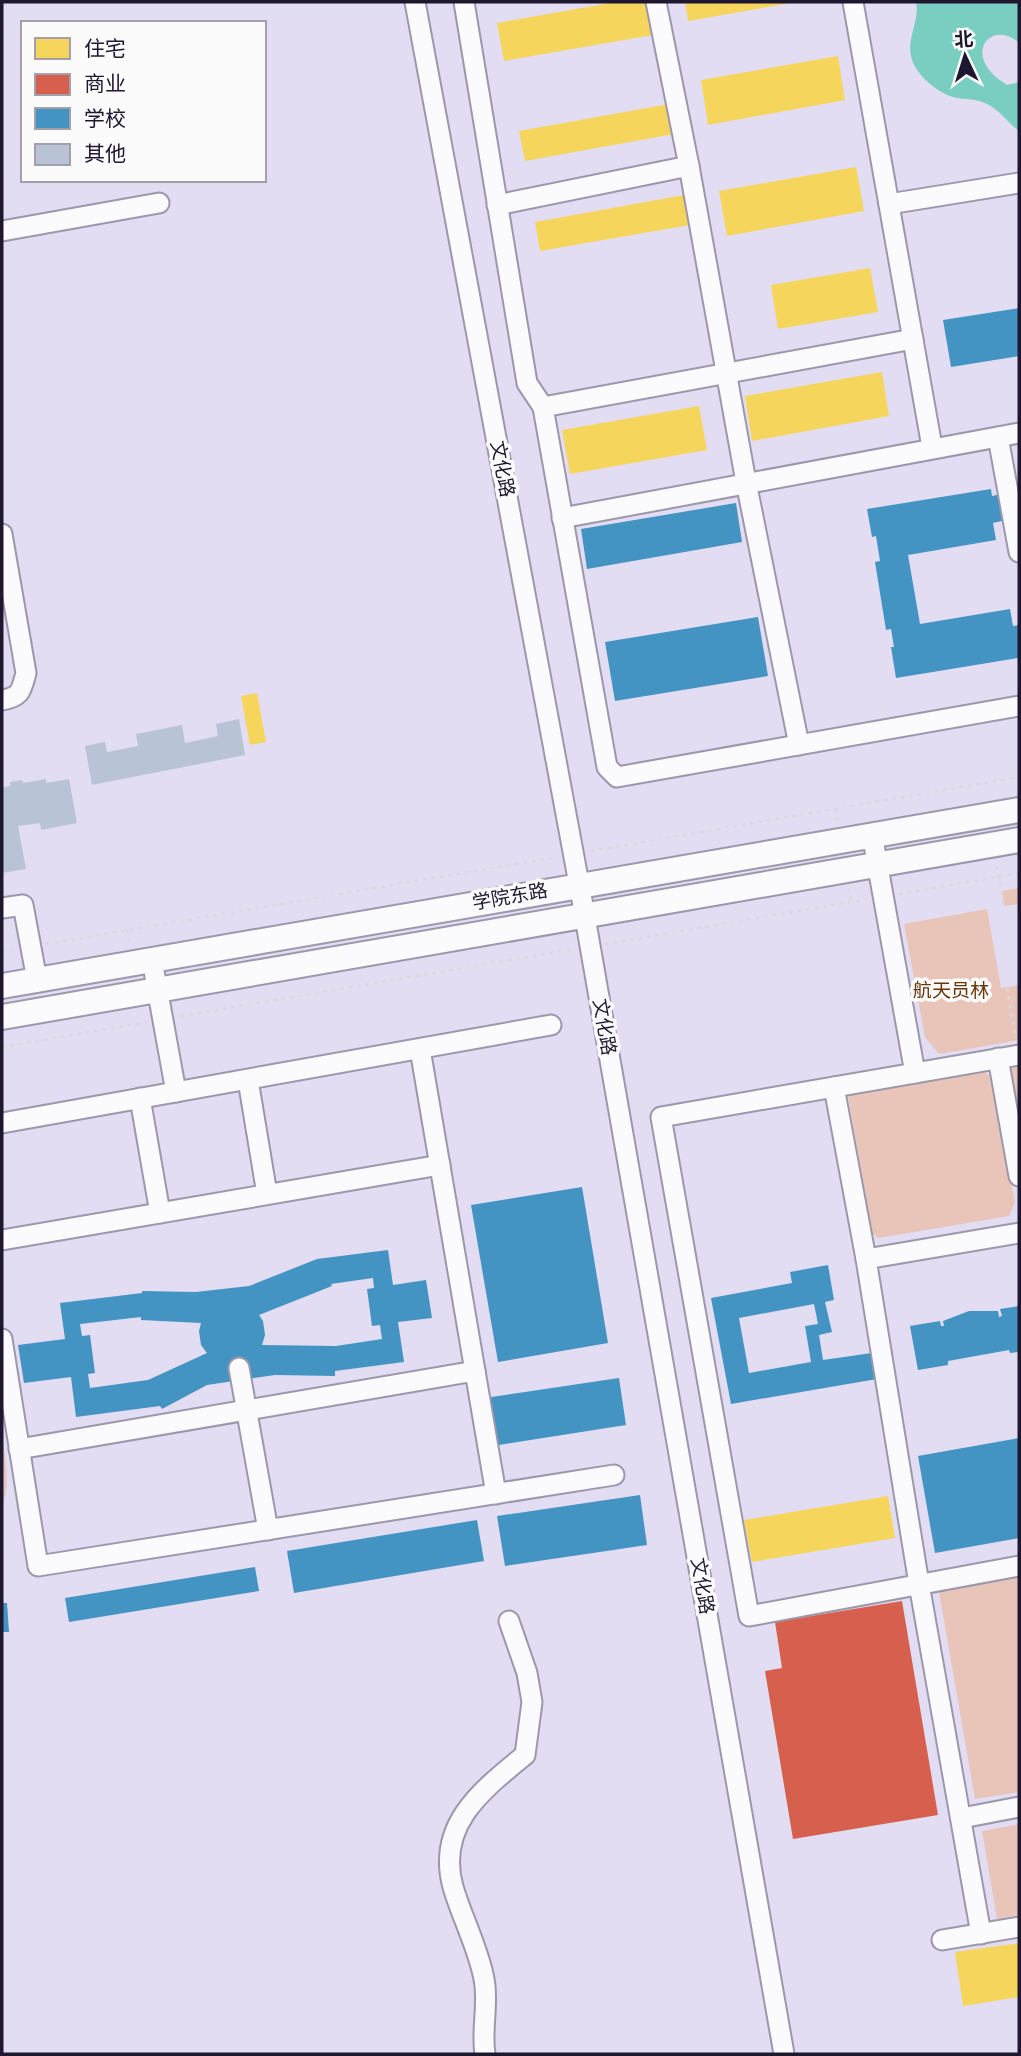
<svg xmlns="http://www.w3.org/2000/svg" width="1021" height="2056" font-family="'Nunito Sans','Noto Sans SC',sans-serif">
  <rect width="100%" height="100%" fill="#e2ddf3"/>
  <g fill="#e8c5b8">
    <polygon points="1019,888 1019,904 1004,906 1002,891"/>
    <polygon points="987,909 1001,988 1019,985 1019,1040 939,1054 925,1037 904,924"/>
    <polygon points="1019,1066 1019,1128 1008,1068"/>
    <polygon points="980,1068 989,1075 1015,1202 1009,1216 879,1238 872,1233 848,1095 851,1089"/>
    <path d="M 2,1434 C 5,1457 11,1484 2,1506 Z"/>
    <polygon points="1019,1578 1019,1792 975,1799 939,1592"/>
    <polygon points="1019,1824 1019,1915 997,1919 982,1831"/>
  </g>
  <path fill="#79cdc1" d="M 916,2 L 1019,2 L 1019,43 C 991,18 959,56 1007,85 L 1019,82 L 1019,131 C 1008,123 999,109 985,103 C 975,98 963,100 953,97 C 936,92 914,73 911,56 C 907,36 920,21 916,2 Z"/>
  <g fill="#f6d55c">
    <polygon points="616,2 648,2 653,35 504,61 497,23"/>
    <polygon points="685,2 791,2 791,3 688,21"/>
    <polygon points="838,56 845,100 708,125 701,80"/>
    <polygon points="669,104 674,134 525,161 519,131"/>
    <polygon points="856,167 864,211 727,236 719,191"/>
    <polygon points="684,195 690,225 540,251 535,222"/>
    <polygon points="870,268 878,312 778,329 771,285"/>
    <polygon points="882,372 889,416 752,441 745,396"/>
    <polygon points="699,406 707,450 570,474 562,430"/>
    <polygon points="257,693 266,742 250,745 241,696"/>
    <polygon points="888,1496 895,1538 752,1562 744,1520"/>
    <polygon points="1019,1943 1019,1997 963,2006 955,1952"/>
  </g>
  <polygon fill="#d6604d" points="902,1601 938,1815 793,1839 765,1671 782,1668 775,1622"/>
  <g fill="#4393c3" fill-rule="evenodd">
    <polygon points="1019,308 1019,356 951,367 943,320"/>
    <polygon points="991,489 992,496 1002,494 1006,520 993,523 996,540 908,555 920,624 1010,609 1013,626 1019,625 1018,658 896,678 891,647 894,647 891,629 886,630 875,562 880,561 876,536 872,537 867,509"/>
    <polygon points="736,503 742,542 587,569 581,529"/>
    <polygon points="758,617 768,676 615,701 605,642"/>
    <polygon points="582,1187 608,1343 498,1362 471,1205"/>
    <path d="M 388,1250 L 393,1285 L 426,1280 L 432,1318 L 398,1322 L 404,1362 L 335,1371 L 335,1376 L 275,1375 L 207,1385 L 162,1409 L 160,1406 L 76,1417 L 71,1377 L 24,1383 L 18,1345 L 65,1339 L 60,1303 L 142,1293 L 142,1291 L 196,1292 L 249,1286 L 317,1259 ZM 373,1278 L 374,1288 L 367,1289 L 372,1326 L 380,1325 L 382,1339 L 336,1346 L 262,1345 L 265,1335 L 263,1321 L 259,1315 L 332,1286 L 331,1284 ZM 141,1317 L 141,1320 L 201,1323 L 199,1331 L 201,1345 L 207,1353 L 148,1380 L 90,1388 L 88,1374 L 95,1373 L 90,1335 L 82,1336 L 80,1324 Z"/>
    <path d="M 828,1265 L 834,1300 L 825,1302 L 832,1332 L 819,1335 L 823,1360 L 872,1353 L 877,1379 L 731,1404 L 711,1298 L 792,1283 L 790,1272 ZM 814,1304 L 818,1324 L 805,1326 L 811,1362 L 749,1373 L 739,1318 Z"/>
    <polygon points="1019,1306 1019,1352 1010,1353 1009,1350 948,1361 948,1365 918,1370 910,1326 940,1321 941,1326 944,1326 943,1321 969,1311 998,1311 999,1317 1002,1316 1000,1309"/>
    <polygon points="619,1378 626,1425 486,1447 478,1399"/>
    <polygon points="1019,1438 1019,1538 935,1553 918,1456"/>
    <polygon points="640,1495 647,1545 505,1566 497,1516"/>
    <polygon points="477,1520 484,1561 294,1593 287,1551"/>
    <polygon points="255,1567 259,1591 69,1622 65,1598"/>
    <polygon points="2,1603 7,1603 9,1632 2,1632"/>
  </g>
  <g fill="#b8c4d5">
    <polygon points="239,719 245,755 92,785 85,746 105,742 107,752 138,746 136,734 182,725 185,743 218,736 216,724"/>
    <polygon points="46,779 46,783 69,779 77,823 41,830 40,823 18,826 26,869 2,873 2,788 10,786 10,782 22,780 23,783"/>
  </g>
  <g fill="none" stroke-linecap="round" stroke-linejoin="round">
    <g stroke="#9d97ac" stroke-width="23">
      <g id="minor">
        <polyline points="415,2 582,900 784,2054"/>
        <polyline points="464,2 527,383 543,407 607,767 617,777 1019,706"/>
        <polyline points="656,2 689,166 746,482 799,745"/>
        <polyline points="853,2 932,447"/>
        <polyline points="889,204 1019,183"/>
        <polyline points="497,205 689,166"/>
        <polyline points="2,231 159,203"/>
        <polyline points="543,407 913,339"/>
        <polyline points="998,437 1019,552"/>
        <polyline points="562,518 1019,433"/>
        <path d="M 2,534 L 26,673 C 21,691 21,697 2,700"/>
        <polyline points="872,834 915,1073"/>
        <polyline points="2,908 23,905 37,980"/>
        <polyline points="152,960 176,1092"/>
        <polyline points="420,1049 496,1494"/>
        <polyline points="1019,1055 661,1117 749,1616 1019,1566"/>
        <polyline points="998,1058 1019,1176"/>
        <polyline points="248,1080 267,1194"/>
        <polyline points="834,1087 866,1259 919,1584 981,1934"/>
        <polyline points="140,1098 160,1213"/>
        <polyline points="2,1123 551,1025"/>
        <polyline points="2,1240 440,1165"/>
        <polyline points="866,1259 1019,1233"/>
        <polyline points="2,1339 38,1566 614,1475"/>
        <polyline points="239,1368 268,1530"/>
        <polyline points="19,1449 475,1371"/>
        <polyline points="962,1818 1019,1807"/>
        <polyline points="942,1940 1019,1927"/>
        <path d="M 485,2054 C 481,2029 489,2004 484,1979 C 478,1947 462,1918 453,1887 C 436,1825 482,1790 525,1755 L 532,1702 L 527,1673 L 509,1621"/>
      </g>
    </g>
    <g stroke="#9d97ac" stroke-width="28">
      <g id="major">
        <polyline points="2,986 1019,810"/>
        <polyline points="2,1017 1019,840"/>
      </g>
    </g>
    <g stroke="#dad9e0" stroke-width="2.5" stroke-dasharray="3.5 5" stroke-linecap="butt">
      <polyline points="836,809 838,823"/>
      <polyline points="591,851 1019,777"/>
      <polyline points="997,866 1004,906"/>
      <polyline points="849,888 851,902"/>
      <polyline points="899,894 1019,873"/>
      <polyline points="127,930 130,944"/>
      <polyline points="46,944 557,857"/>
      <polyline points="605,944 868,899"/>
      <polyline points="2,952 16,949"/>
      <polyline points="1007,988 1016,1039"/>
      <polyline points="181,1016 575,949"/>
      <polyline points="2,1047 147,1022"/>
    </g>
    <use href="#minor" stroke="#fbfafd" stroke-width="19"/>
    <use href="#major" stroke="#fbfafd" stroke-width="24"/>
  </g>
  <g text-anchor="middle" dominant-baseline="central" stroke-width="7" stroke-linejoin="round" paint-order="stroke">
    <g font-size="19" fill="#1e172f" stroke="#fbfbfb">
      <text transform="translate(502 469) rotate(79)">文化路</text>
      <text transform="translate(510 897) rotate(-10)">学院东路</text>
      <text transform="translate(604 1027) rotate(80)">文化路</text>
      <text transform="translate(702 1586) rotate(80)">文化路</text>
    </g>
    <g font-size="19" fill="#67360b" stroke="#fbfbfb">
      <text x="951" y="991">航天员林</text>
    </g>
  </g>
  <rect width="1021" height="2056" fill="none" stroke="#1e172f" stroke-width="7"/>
  <rect x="21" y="21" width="245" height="161" fill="#fbfbfb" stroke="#a3a0a9" stroke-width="2"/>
  <rect x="35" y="38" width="35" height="21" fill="#f6d55c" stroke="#a3a0a9" stroke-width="2"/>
  <text x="84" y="56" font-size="21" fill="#1e172f">住宅</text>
  <rect x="35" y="74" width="35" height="21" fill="#d6604d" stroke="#a3a0a9" stroke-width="2"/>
  <text x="84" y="91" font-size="21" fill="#1e172f">商业</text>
  <rect x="35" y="108" width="35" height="21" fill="#4393c3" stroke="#a3a0a9" stroke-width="2"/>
  <text x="84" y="126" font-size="21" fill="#1e172f">学校</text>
  <rect x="35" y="144" width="35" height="21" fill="#b8c4d5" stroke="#a3a0a9" stroke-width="2"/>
  <text x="84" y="161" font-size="21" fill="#1e172f">其他</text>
  <g transform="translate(965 56) rotate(356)" stroke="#fbfbfb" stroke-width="5" paint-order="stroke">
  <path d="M0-5L12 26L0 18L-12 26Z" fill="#1e172f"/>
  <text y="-10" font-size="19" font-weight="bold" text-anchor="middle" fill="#1e172f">北</text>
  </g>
</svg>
